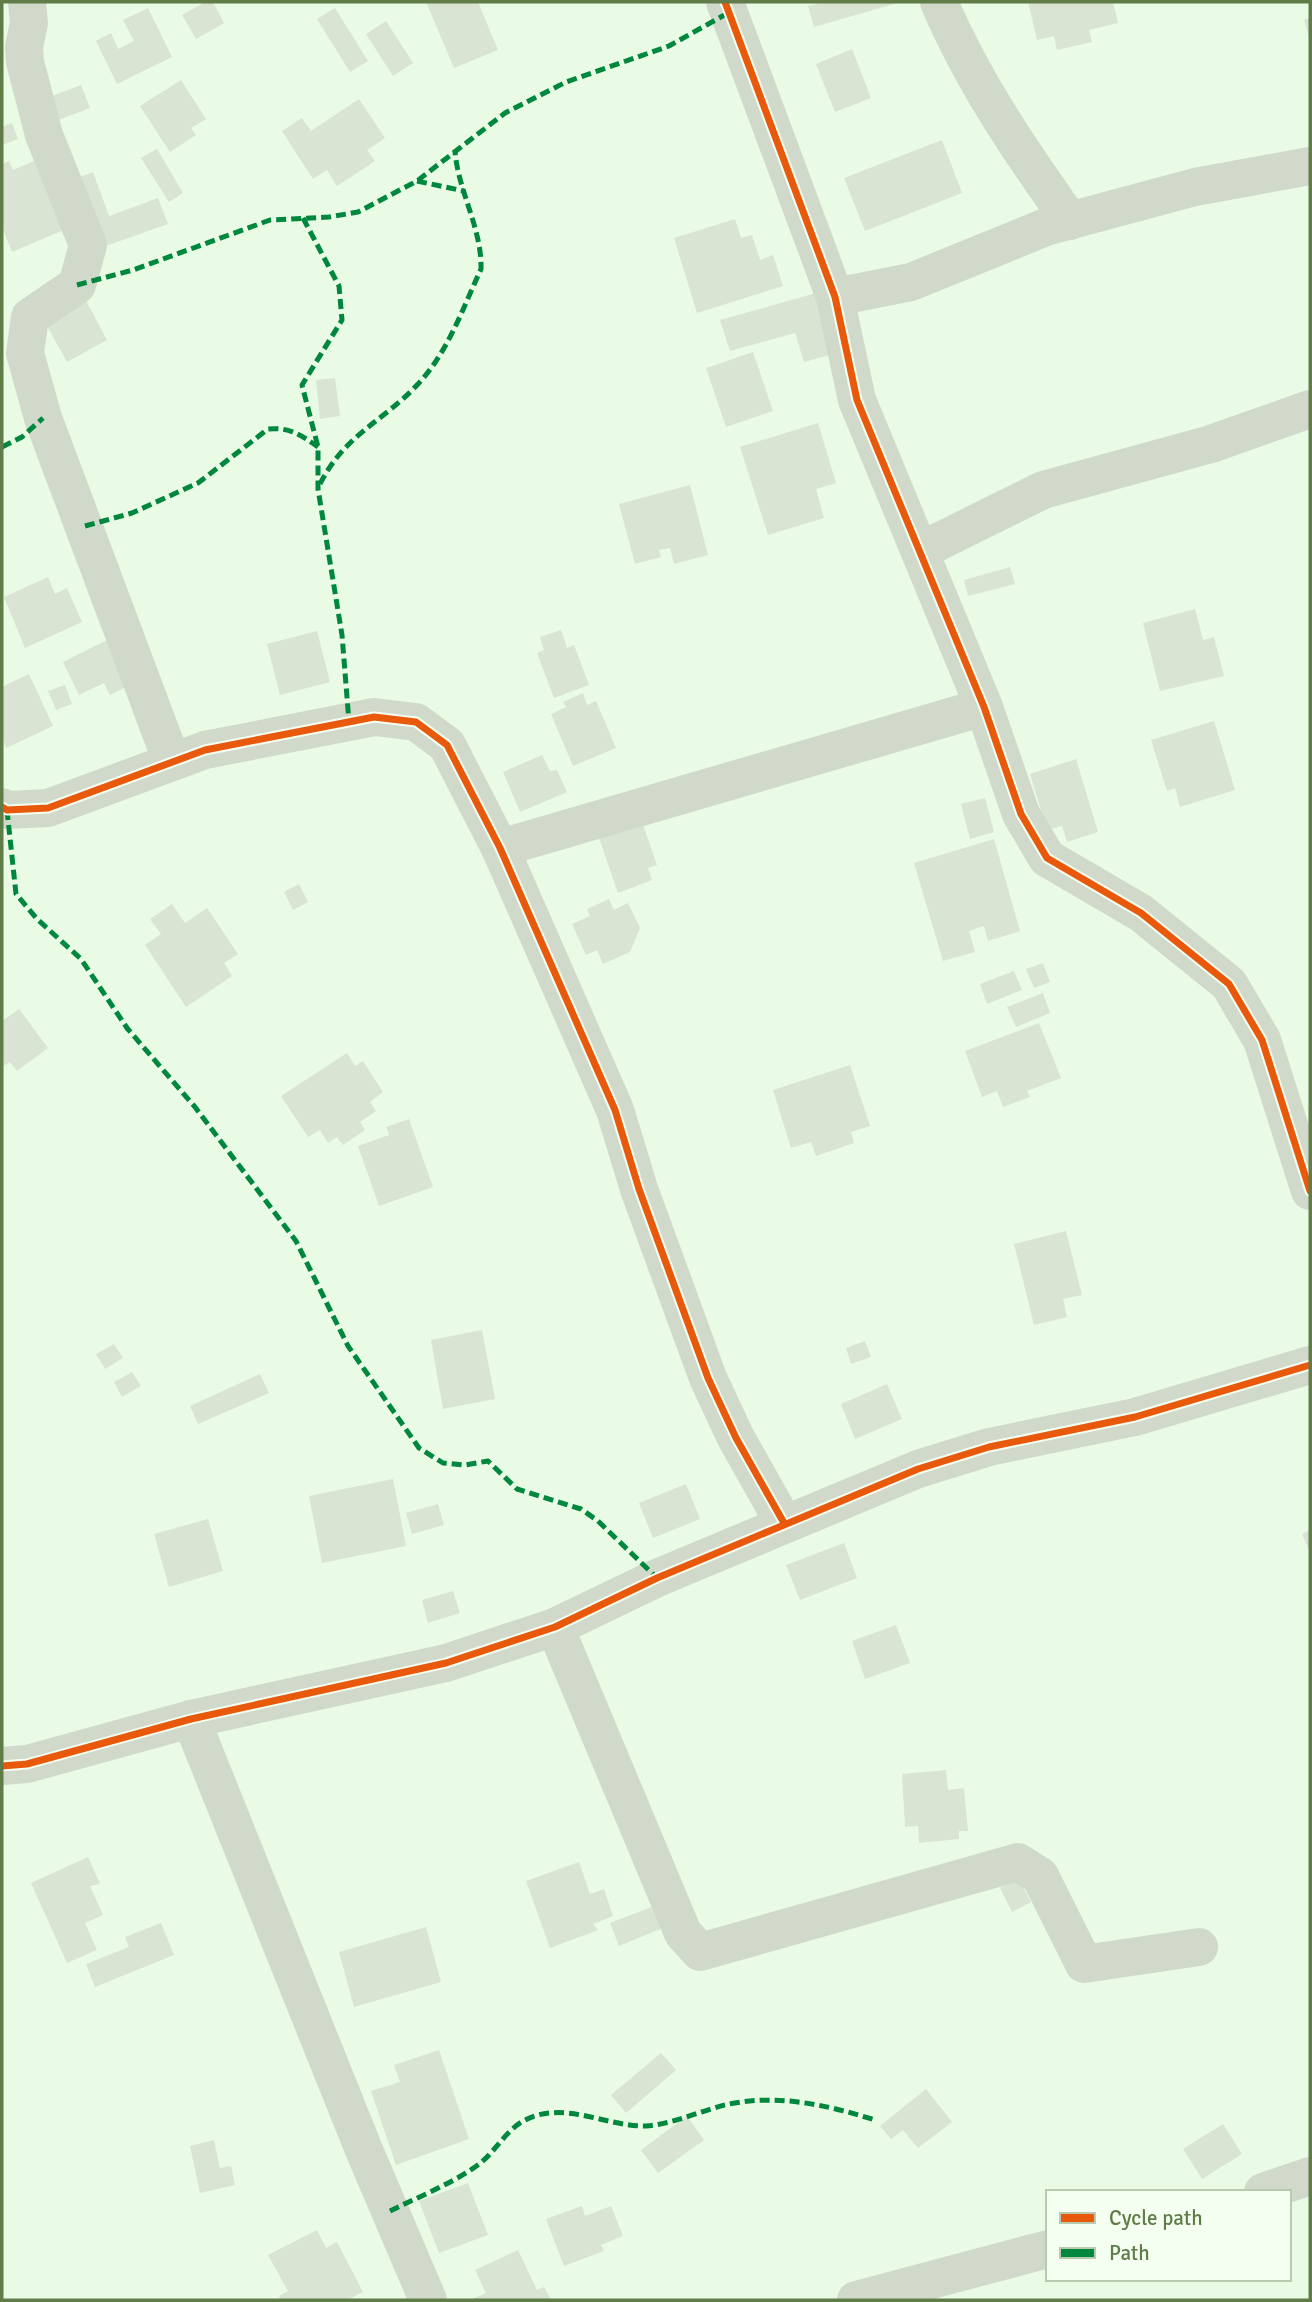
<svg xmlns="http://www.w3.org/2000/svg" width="1312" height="2302" font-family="Signika,sans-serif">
  <rect width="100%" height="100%" fill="#f0f9ee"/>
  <path fill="#e9fbe5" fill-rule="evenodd" d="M 2,2 L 1310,2 L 1310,2300 L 2,2300 ZM 1048,2192 L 1289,2192 L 1289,2279 L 1048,2279 Z"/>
  <g fill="#d9e4d2">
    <polygon points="205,2 213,2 224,23 196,39 182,15"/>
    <polygon points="426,2 478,2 498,50 454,68"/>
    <polygon points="823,2 901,2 814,27 808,6"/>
    <polygon points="1028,2 1113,2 1118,23 1089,30 1092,42 1057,50 1054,36 1037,40"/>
    <polygon points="148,8 172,57 117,84 96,41 111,33 118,49 134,41 123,20"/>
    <polygon points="335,8 368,61 350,72 317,19"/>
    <polygon points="1310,18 1310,39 1304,20"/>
    <polygon points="386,21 413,63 393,76 366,34"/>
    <polygon points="852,49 871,98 835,112 816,64"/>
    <polygon points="181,80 206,119 191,128 196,135 170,152 140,106"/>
    <polygon points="81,85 90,108 53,122 44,99"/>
    <polygon points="359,99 385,138 367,150 375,161 337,186 327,170 313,179 282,131 302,118 311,131"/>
    <polygon points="12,123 18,139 2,145 2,127"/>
    <polygon points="942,140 962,193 865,231 844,178"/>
    <polygon points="157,149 183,193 169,202 141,158"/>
    <polygon points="43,157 73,226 12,252 2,227 2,164 9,161 13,170"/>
    <polygon points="93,172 109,216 158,198 168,224 100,248 75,179"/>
    <polygon points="735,219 741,238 752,235 760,260 773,255 783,286 697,313 674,238"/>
    <polygon points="816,293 833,354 804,362 795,333 730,351 720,320"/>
    <polygon points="83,295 107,340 67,362 42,317"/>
    <polygon points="753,352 773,411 726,427 706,368"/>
    <polygon points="335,378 340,416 320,419 316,380"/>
    <polygon points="818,423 836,483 816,489 824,518 768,535 740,447"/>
    <polygon points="690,485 708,555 674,564 670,548 659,550 661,557 635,564 619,504"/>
    <polygon points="1010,567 1015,584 968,596 964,580"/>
    <polygon points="48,577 55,594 67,588 82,622 25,648 4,597"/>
    <polygon points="1195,609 1203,640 1214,637 1224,676 1160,691 1143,623"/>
    <polygon points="561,630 567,648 574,645 589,685 554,698 537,653 544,650 540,637"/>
    <polygon points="317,631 330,682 280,695 267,644"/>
    <polygon points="107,640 130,685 110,695 104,683 79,695 63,662"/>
    <polygon points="29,674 53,726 6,748 2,738 2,687"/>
    <polygon points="65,685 72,704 56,710 48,691"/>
    <polygon points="583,693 587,705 596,701 616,748 573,766 551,714 566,707 563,702"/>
    <polygon points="1214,721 1235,790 1180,807 1175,788 1167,791 1151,740"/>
    <polygon points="542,755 550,771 557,770 567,792 520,812 503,772"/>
    <polygon points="1076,759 1098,832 1067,842 1062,826 1047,830 1030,774"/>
    <polygon points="985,798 994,832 970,839 961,804"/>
    <polygon points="641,819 657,865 648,868 652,880 618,893 598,835"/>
    <polygon points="994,839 1020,931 988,941 984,926 969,931 975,952 943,961 914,863"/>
    <polygon points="299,884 308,902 293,910 284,892"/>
    <polygon points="609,899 614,910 628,903 640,928 630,952 603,964 597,950 586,955 572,924 590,916 587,909"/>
    <polygon points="172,904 185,923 207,908 238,954 224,963 232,976 186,1007 145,945 161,934 150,919"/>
    <polygon points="1043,963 1050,982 1034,988 1026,969"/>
    <polygon points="1014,971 1022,990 987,1004 980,984"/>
    <polygon points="1043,993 1050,1013 1016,1027 1007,1007"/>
    <polygon points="19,1009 48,1048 17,1071 10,1062 2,1067 2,1021"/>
    <polygon points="1039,1023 1061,1078 1027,1091 1030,1097 1003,1107 997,1091 982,1097 965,1051"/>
    <polygon points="347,1053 355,1066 363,1061 383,1092 370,1102 376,1111 360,1122 365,1130 343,1145 337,1137 328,1143 320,1130 308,1137 281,1096"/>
    <polygon points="850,1065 870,1126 851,1132 854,1143 816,1156 811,1142 791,1148 773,1090"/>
    <polygon points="409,1119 433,1187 379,1206 358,1146 389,1135 386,1127"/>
    <polygon points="1066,1231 1082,1295 1063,1299 1067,1317 1034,1325 1014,1244"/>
    <polygon points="482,1330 495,1399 443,1409 431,1340"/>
    <polygon points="865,1341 871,1357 851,1364 846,1348"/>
    <polygon points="114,1344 123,1358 105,1369 96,1354"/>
    <polygon points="132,1372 141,1386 122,1397 114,1382"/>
    <polygon points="260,1374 269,1393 198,1424 190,1406"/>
    <polygon points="887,1384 902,1419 855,1439 841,1404"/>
    <polygon points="393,1479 406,1546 322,1563 309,1496"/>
    <polygon points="686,1484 700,1519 653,1538 639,1503"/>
    <polygon points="438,1504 444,1525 412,1534 406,1513"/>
    <polygon points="208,1519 223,1571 169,1587 154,1534"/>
    <polygon points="1310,1530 1310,1552 1302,1534"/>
    <polygon points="844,1543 857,1578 800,1600 786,1565"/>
    <polygon points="453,1591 460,1613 428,1623 422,1600"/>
    <polygon points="896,1625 910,1663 865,1679 852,1641"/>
    <polygon points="946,1770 948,1790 964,1788 968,1831 959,1831 959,1839 919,1843 918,1826 905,1827 902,1774"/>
    <polygon points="88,1857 100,1884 90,1886 103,1915 85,1923 97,1950 67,1963 31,1883"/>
    <polygon points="579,1862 590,1894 604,1889 613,1916 593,1924 598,1930 550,1948 526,1881"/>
    <polygon points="1018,1878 1031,1902 1012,1912 1000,1888"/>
    <polygon points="654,1906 663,1928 619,1946 610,1923"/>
    <polygon points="161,1923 174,1955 95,1987 86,1964 129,1947 125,1937"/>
    <polygon points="426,1927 441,1982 354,2007 339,1952"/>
    <polygon points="439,2050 469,2139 396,2165 371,2091 400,2082 394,2065"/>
    <polygon points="661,2053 676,2070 626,2113 611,2095"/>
    <polygon points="926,2089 952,2122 918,2148 903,2130 891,2139 880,2126"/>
    <polygon points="687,2116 704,2140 658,2173 641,2150"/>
    <polygon points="1223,2124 1242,2154 1202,2179 1183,2149"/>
    <polygon points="214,2140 220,2168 231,2166 235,2185 200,2193 190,2146"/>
    <polygon points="468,2183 488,2235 439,2253 419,2201"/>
    <polygon points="582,2206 585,2216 611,2206 623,2236 601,2245 604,2251 564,2266 546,2219"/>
    <polygon points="317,2230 326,2248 337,2242 363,2292 347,2300 281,2300 279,2296 288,2291 268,2255"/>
    <polygon points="518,2250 537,2290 544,2287 551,2300 470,2300 486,2293 475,2270"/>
  </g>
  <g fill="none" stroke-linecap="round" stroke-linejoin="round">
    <g stroke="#d1daca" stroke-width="38">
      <polyline points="27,2 29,23 24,47 25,62 44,135 88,245 77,285 30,317 25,353 43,418 172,762"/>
      <polyline points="725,2 835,297 857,400 984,707 1021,814 1047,858 1141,913 1229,984 1262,1040 1310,1191"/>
      <path d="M 939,2 C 973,82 1020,150 1070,221"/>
      <polyline points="835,297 911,282 1046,227 1195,187 1310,166"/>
      <polyline points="920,551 1043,490 1211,444 1310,409"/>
      <polyline points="2,807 7,810 48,808 205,750 374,717 416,722 447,745 500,848 615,1110 639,1189 708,1378 736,1438 784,1523"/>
      <polyline points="500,848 984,707"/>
      <polyline points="555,1627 683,1933 700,1952 1018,1862 1040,1876 1084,1964 1199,1947"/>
      <polyline points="191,1719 364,2150 428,2300"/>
      <polyline points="2,1766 27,1764 191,1719 446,1663 555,1627 657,1578 918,1469 989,1447 1135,1417 1310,1365"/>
      <polyline points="1263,2192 1310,2176"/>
      <polyline points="856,2300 1048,2249"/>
    </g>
    <g stroke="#00873e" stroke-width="5" stroke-dasharray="10 5" stroke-linecap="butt">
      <polyline points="417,181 464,191"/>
      <polyline points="303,218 339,286 342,320 302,385 318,447 318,489 342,635 349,722"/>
      <polyline points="77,285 133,270 270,220 329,217 358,212 417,181 505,113 566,82 669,46 728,13"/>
      <polyline points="2,447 22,437 43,418"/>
      <path d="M 320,484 C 345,434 383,422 418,384 C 448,352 463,308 481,269 C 482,228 458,191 455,151"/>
      <path d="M 85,526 L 132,513 L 198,483 L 268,429 C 290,427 301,435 318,447"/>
      <polyline points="7,810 16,894 37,919 81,959 127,1028 195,1107 296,1241 348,1346 419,1448 443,1463 465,1465 488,1461 517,1489 581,1509 598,1521 657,1578"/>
      <path d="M 390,2211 C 418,2197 449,2185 475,2167 C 495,2154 504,2131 525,2120 C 564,2100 607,2127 646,2126 C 674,2124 702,2110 729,2104 C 779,2094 827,2105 875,2120"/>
    </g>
    <g stroke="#f4fff2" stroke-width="11">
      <g id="cycleway">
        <polyline points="725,2 835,297 857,400 984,707 1021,814 1047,858 1141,913 1229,984 1262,1040 1310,1191"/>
        <polyline points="2,807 7,810 48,808 205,750 374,717 416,722 447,745 500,848 615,1110 639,1189 708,1378 736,1438 784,1523"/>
        <polyline points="2,1766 27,1764 191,1719 446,1663 555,1627 657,1578 918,1469 989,1447 1135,1417 1310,1365"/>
      </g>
    </g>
    <use href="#cycleway" stroke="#e8590c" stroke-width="7"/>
  </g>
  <rect width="1312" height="2302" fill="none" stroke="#607d49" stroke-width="7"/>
  <rect x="1046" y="2190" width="245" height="91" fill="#f4fff2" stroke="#b9cbae" stroke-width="2"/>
  <rect x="1060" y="2213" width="35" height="10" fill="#e8590c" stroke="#b9cbae" stroke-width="2"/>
  <text x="1109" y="2225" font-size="21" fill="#607d49">Cycle path</text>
  <rect x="1060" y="2248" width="35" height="10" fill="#00873e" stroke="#b9cbae" stroke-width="2"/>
  <text x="1109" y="2260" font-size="21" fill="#607d49">Path</text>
</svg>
